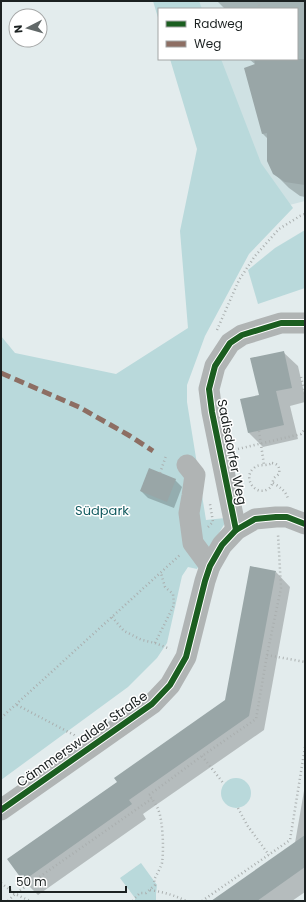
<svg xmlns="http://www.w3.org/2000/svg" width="306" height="902" font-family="Poppins,sans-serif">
  <rect width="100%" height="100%" fill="#e3eced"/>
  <polygon fill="#cfe1e3" points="188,1 305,1 305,201 270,210 203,59 297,59 297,9 190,9"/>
  <g fill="#b9d9db">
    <polygon points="153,1 199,1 202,9 159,9 159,21"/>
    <polygon points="170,59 221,59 261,163 293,208 249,254 205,336 187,385 187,402 206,520 225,518 225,523 197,569 188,567 182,576 167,643 157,658 128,687 1,780 1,336 15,353 116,374 188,328 180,231 197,149"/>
    <polygon points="305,230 305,288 258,304 248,270 275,248"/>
    <circle cx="236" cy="793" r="15"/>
    <polygon points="141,863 157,885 156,894 156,901 135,901 135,898 120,878"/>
  </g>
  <g fill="#0003">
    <polygon points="217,1 305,1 305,197 300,196 289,188 274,173 268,139 263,134 256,65 249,59 297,59 297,9 225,9"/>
    <polygon points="283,352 298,366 305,397 305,402 290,406 298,439 263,447 249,433 241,400 260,396"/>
    <polygon points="175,480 182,487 174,508 148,498 141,491"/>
    <polygon points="276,572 290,587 264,730 143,814 146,819 38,895 23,880 118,782 226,700"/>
    <polygon points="305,785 305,892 292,901 213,901 295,843"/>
  </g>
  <g fill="#99a6a7">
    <polygon points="254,59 305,59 305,185 285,182 273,174 267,161 267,133 262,134 244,68 255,64"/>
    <polygon points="284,351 292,388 276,391 284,425 248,433 240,399 259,395 250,358"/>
    <polygon points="149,468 176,479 167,502 140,491"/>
    <polygon points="250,566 276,571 249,716 129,800 132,804 23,881 7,859 117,782 114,778 225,700"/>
    <polygon points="305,835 305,867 257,901 211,901"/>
  </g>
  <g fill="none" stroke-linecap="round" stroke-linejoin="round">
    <g stroke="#aaafaf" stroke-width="2.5" stroke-dasharray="1 3" stroke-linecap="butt">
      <polyline points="258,1 260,9"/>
      <polyline points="297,49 305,48"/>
      <polyline points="217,330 239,280 255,256 279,229 300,216 305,214"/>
      <polyline points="301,377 305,394"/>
      <polyline points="259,431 264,465"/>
      <polyline points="238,449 301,434 305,429"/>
      <path d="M 272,463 C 278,464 280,467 279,474 C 278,475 276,476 274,478 C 272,482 273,486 268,489 C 255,497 242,477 254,468 C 259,463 265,467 272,463 Z"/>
      <polyline points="160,473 166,456"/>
      <path d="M 273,483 C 280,487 286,491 288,499"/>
      <polyline points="208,527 213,522 210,504"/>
      <polyline points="112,617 124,631 142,640 155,643 170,649"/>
      <polyline points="155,643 174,605 173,594 165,587 161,573"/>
      <polyline points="267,655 305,662"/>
      <polyline points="17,705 74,735 76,737"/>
      <polyline points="1,718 181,554"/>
      <polyline points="202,756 224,784"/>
      <polyline points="238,808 247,825 269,855"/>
      <polyline points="1,883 15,894 30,901"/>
      <path d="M 150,890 C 163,892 174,895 186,901"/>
      <polyline points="8,901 15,894 144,804 152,799"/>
      <path d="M 133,901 L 135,898 L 140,893 L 146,893 L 155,885 L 154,880 C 157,874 160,869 162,863 C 164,850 163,820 158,809 C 156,804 152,799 149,795 L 202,756 L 256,719 L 267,655 L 281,588 L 278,534"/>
      <polyline points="202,901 290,840 305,747"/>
    </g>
    <g stroke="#b0b4b4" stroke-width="21">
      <polyline points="187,465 195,475 192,496 189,513 193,543 210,566"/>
      <polyline points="236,530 212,412 209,389 215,366 230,343 242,335 281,323 305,323"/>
      <polyline points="1,810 152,704 170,685 186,657 205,581 210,566 222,545 236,530 255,519 276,517 287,517 305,524"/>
    </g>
    <polyline stroke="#8d6e63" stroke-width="5" stroke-dasharray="10 5" stroke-linecap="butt" points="1,373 79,407 130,436 153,451"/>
    <g stroke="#fff" stroke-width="8">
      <g id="cycleway">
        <polyline points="236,530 212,412 209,389 215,366 230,343 242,335 281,323 305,323"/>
        <polyline points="1,810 152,704 170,685 186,657 205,581 210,566 222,545 236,530 255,519 276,517 287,517 305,524"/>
      </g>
    </g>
    <use href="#cycleway" stroke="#1b5e20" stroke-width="6"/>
  </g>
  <g text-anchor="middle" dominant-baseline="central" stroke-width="3" stroke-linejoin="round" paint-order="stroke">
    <g font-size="13" fill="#1b2121" stroke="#fff">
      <text transform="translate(232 452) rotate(79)">Sadisdorfer Weg</text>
      <text transform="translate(82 739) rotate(-35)">Cämmerswalder Straße</text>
    </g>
    <g font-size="13" fill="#145c61" stroke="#fff">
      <text x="102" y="510">Südpark</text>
    </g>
  </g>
  <rect width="306" height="902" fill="none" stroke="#1b2121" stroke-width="4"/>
  <rect x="158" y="8" width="140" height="52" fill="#ffffff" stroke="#a4a6a6"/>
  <rect x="166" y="21" width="20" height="6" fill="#1b5e20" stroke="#a4a6a6"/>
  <text x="194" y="28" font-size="12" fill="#1b2121">Radweg</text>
  <rect x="166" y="41" width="20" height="6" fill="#8d6e63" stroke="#a4a6a6"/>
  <text x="194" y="48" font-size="12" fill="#1b2121">Weg</text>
  <g transform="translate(28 28) rotate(264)"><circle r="19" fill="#ffffff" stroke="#a4a6a6"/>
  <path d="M0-3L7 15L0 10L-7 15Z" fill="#616868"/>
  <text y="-6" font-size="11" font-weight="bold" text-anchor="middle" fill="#1b2121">N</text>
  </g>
  <path d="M10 886v6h116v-6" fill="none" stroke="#1b2121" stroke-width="2"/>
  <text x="16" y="886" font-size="12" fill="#1b2121" stroke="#ffffff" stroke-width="3" paint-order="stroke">50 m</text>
</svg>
